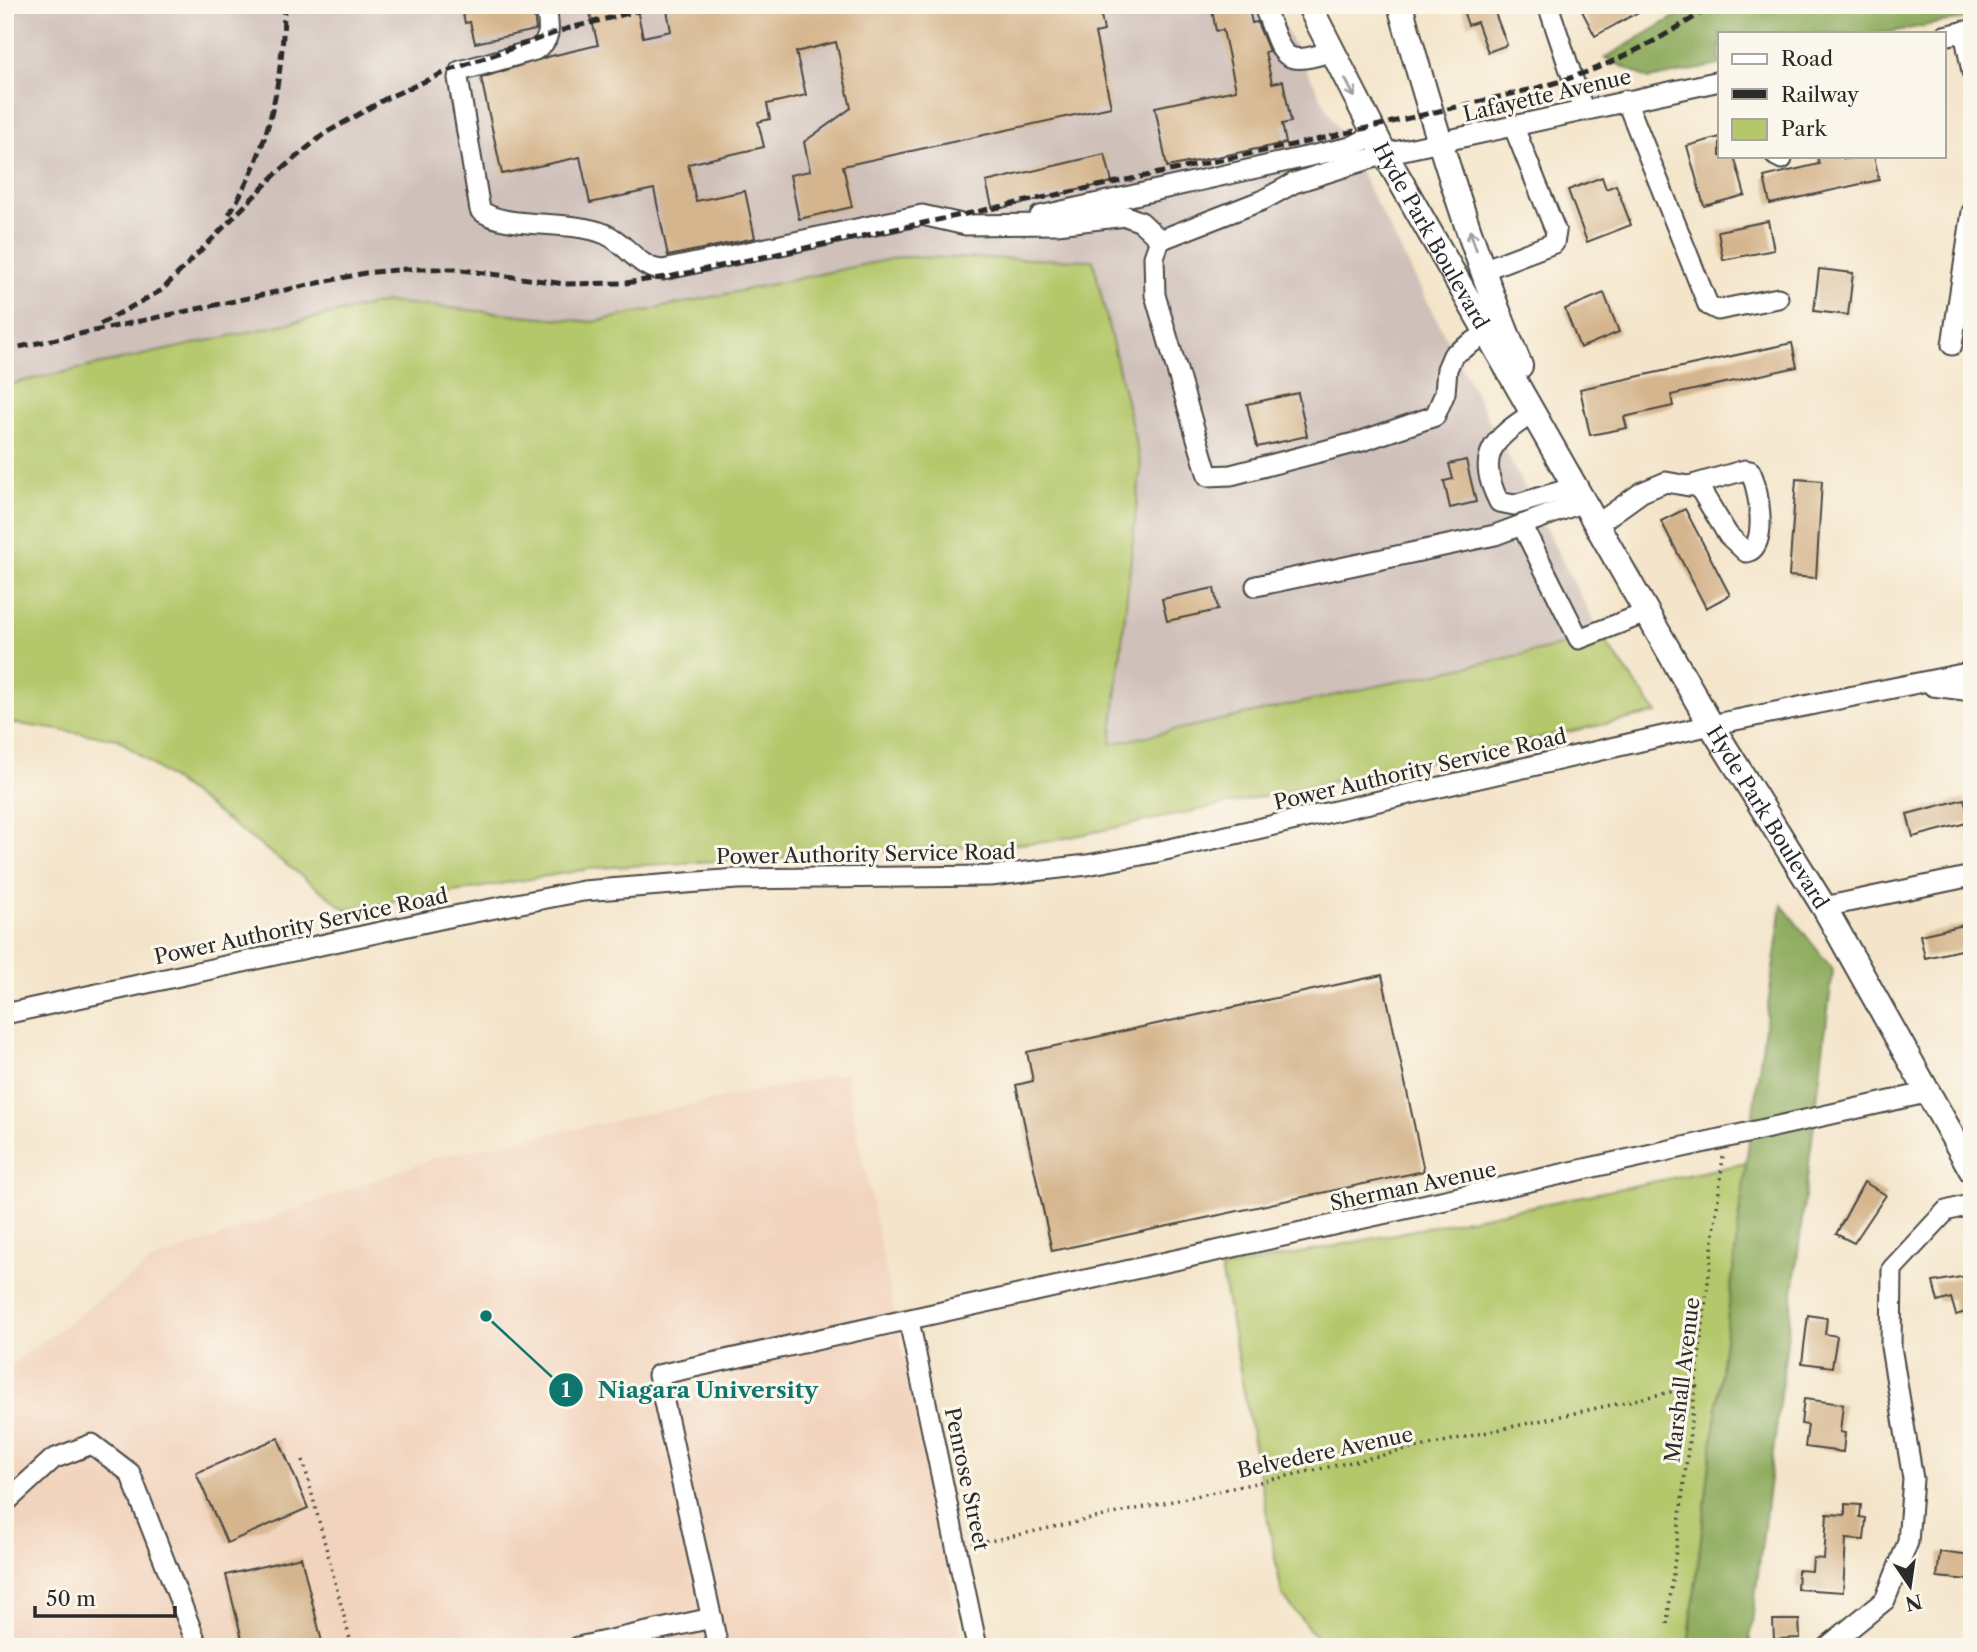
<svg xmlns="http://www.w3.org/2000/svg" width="1977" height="1652" font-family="'Libre Caslon Text',serif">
  <rect width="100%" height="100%" fill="#fbf7ec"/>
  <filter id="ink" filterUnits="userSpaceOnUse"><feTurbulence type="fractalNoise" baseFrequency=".0143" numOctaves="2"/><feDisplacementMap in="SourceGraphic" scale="14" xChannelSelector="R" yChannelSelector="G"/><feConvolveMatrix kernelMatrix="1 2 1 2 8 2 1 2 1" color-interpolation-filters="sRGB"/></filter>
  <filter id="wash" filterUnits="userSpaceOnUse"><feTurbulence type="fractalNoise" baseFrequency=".00686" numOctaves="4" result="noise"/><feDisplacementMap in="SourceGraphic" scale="28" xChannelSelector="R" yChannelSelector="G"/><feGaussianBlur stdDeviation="1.57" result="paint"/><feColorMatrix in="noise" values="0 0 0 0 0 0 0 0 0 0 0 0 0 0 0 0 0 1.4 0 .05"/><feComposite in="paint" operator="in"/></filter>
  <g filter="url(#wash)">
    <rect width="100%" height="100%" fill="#f4e5ca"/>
    <polygon fill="#f2d4be" points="845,1073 964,1647 5,1647 5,1369 150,1262 441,1156"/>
    <polygon fill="#cfc0ba" points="5,5 1273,5 1602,637 1111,744 1141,465 900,257 593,322 386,302 5,385"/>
    <g fill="#b4c76b" stroke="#70794b" stroke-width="2">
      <polygon points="900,257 1093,260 1141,465 1111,744 1602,637 1657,713 1047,842 595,868 347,910 118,739 5,722 5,385 386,302 593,322"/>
      <polygon points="1746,1163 1688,1647 1324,1647 1282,1595 1221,1269"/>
    </g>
    <g fill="#8fac5f" stroke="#5d6c45" stroke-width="2">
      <polygon points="1695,5 1972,5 1972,17 1885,33 1720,33 1720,65 1649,79 1605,58"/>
      <polygon points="1782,905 1833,970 1749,1647 1688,1647 1746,1163"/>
    </g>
    <g id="blocks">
      <g fill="#d5b58d">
        <polygon points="461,5 533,5 536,30 475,43 470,22 465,23"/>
        <polygon points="588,5 636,5 643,37 671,31 666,5 702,5 702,9 720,5 1099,5 1104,31 1095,33 1111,107 843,166 852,207 799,219 790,175 810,171 804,142 851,108 836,42 796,52 806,95 767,104 770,119 758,122 764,147 688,164 696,201 745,191 755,238 668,256 654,189 590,203 580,157 502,174 481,78 547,57 598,45"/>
        <polygon points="1211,5 1248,5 1252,23 1257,22 1269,51 1265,52 1272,83 1283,81 1291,122 1282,124 1286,143 1167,167 1155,107 1236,90 1223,30 1216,31"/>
        <polygon points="1461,5 1492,5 1507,45 1488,52 1477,22 1468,25"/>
        <polygon points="1593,5 1651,5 1595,36 1582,11"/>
        <polygon points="1720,137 1720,156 1734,156 1745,195 1704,206 1687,146"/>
        <polygon points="1105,154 1112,182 993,210 986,182"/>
        <polygon points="1817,156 1843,156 1844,159 1874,156 1879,180 1770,204 1764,177 1819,164"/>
        <polygon points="1602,177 1606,189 1616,185 1631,225 1587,242 1568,190"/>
        <polygon points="1768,221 1774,250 1723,260 1718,231"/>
        <polygon points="1819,269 1853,273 1848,315 1814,311"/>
        <polygon points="1604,293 1619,332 1580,348 1565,309"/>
        <polygon points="1792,343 1797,367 1671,395 1673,406 1624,417 1627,428 1590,435 1580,389"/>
        <polygon points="1298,393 1307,436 1257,447 1247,404"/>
        <polygon points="1466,460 1476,502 1450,508 1444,481 1453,479 1449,464"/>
        <polygon points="1796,479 1822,481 1816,578 1789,576"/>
        <polygon points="1685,509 1730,595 1706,608 1661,521"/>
        <polygon points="1214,588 1218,610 1167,621 1162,599"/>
        <polygon points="1964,799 1970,822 1913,837 1907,814"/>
        <polygon points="1964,925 1969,948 1925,958 1920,935"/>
        <polygon points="1382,975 1424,1171 1052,1251 1016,1085 1033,1081 1027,1052"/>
        <polygon points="1864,1182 1886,1195 1854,1243 1836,1234"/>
        <polygon points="1972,1275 1972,1310 1956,1315 1951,1298 1938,1302 1933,1282"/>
        <polygon points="1808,1315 1827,1318 1825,1334 1837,1336 1832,1367 1802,1363"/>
        <polygon points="1804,1399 1843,1404 1840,1432 1845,1433 1843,1452 1805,1447 1808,1425 1801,1424"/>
        <polygon points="278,1438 308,1508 227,1543 196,1473"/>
        <polygon points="1845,1504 1861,1505 1860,1517 1866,1518 1864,1540 1846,1539 1843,1592 1797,1589 1798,1570 1812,1571 1813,1558 1824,1559 1827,1514 1845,1515"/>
        <polygon points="1940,1552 1972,1556 1970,1580 1937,1577"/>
        <polygon points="301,1557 322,1642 305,1647 244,1647 226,1575"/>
        <polygon points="1773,1620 1799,1620 1800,1638 1774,1639"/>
      </g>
    </g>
  </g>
  <g filter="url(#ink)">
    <use href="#blocks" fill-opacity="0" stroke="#494743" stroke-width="2"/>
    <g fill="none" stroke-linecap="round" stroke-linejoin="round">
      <g stroke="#494743" stroke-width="23">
        <g id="minor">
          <path d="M 546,5 C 548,25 554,39 535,50 L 460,71 L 458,78 L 480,210 C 503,230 570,219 605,234 C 627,243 638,269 663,270 L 922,215 L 966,225 L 1057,224 L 1126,216 L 1141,222 L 1160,240"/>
          <path d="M 1263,5 C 1284,52 1276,70 1332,51"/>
          <polyline points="1548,5 1583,109"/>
          <polyline points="1964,31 1972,72"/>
          <polyline points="1944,36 1972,30"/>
          <polyline points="1626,100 1708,305 1718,310 1778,298"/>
          <polyline points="1776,156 1782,159"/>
          <polyline points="1040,216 1351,147 1374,135"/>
          <polyline points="1483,270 1554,243 1556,232 1513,125"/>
          <polyline points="1487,333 1453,355 1447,369 1445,393 1435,416 1362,441 1231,475 1208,476 1155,295 1154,257 1160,240 1263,200 1294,183 1385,154 1720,81"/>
          <polyline points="1952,345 1972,212"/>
          <path d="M 1533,413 C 1493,439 1475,455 1499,502 L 1514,505 L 1575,487"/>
          <polyline points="1522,525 1579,639 1646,613"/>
          <path d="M 1596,525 L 1642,492 L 1666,482 L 1689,486 L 1745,470 L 1750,471 C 1759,487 1769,549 1746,552 L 1728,535 L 1697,484"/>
          <polyline points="1256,586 1495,535 1583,502"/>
          <polyline points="1933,686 1972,691"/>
          <polyline points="1824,907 1972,876"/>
          <polyline points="5,1014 449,917 583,891 737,879 990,876 1087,865 1152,853 1711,725 1972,672"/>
          <polyline points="909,1321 977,1647"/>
          <polyline points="5,1503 53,1459 92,1444 130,1473 198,1647"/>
          <polyline points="578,1647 712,1618"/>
          <polyline points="718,1647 658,1375 1926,1093"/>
          <polyline points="1827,1647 1885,1600 1908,1542 1913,1479 1891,1347 1892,1269 1946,1211 1972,1204"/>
        </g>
      </g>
      <g stroke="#494743" stroke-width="28">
        <g id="major">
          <path id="s1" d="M 1309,5 L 1385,154 L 1711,725 L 1824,907 L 1972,1171"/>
          <path d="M 1400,5 C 1434,127 1471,249 1520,366"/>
        </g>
      </g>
      <g stroke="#494743" stroke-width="3.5" stroke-dasharray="2 5" stroke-linecap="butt">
        <polyline points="303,1460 352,1647"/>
        <polyline points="972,1545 1698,1386"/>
        <polyline points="1667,1624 1723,1157"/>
      </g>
      <use href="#minor" stroke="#fff" stroke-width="19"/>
      <use href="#major" stroke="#fff" stroke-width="24"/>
      <g stroke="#2b2b2b" stroke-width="5" stroke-dasharray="10 5" stroke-linecap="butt">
        <path d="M 229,214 C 268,153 283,81 284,10"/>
        <polyline points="100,324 162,290 278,172 324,134 387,98 448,71 566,29 661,5"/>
        <path d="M 5,350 L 365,273 L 406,269 L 455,269 L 565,284 L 625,283 L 673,276 L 1320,139 L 1537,88 C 1601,71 1658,42 1713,5"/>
      </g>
    </g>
    <defs><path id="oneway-shaft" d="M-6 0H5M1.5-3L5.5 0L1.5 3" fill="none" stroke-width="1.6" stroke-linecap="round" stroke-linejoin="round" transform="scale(1.75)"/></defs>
    <g stroke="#a0a0a0">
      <use href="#oneway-shaft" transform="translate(1350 88) rotate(63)"/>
      <use href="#oneway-shaft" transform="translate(1473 240) rotate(-109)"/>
    </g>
  </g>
  <g text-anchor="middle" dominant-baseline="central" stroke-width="6" stroke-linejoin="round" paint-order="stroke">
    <g font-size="21" fill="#2b2b2b" stroke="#fbf7ec">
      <text transform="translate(1547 95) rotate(-13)">Lafayette Avenue</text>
      <text stroke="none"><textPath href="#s1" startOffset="261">Hyde Park Boulevard</textPath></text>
      <text transform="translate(1420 769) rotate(-13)">Power Authority Service Road</text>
      <text stroke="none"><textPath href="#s1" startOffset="933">Hyde Park Boulevard</textPath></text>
      <text transform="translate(866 854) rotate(-1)">Power Authority Service Road</text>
      <text transform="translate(301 926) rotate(-12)">Power Authority Service Road</text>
      <text transform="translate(1413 1186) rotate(-12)">Sherman Avenue</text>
      <text transform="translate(1682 1380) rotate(-83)">Marshall Avenue</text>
      <text transform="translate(1325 1452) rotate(-12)">Belvedere Avenue</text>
      <text transform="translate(967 1479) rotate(78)">Penrose Street</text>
    </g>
  </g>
  <path fill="none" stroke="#0f766e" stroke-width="2.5" d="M486 1316L566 1390"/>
  <g fill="#0f766e" stroke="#fbf7ec" stroke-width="2.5">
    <circle cx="486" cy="1316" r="7"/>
    <circle cx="566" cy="1390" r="18"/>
  </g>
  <g font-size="21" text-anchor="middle" font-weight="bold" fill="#fff">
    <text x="566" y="1397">1</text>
  </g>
  <g font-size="23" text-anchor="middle" font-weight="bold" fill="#0f766e" stroke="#fbf7ec" stroke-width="6" stroke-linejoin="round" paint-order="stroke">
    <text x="708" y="1398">Niagara University</text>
  </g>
  <rect width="1977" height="1652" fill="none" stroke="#fbf7ec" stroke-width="28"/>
  <rect x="1718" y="32" width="228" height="126" fill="#fbf7ec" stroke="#a8a59f" stroke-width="2"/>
  <rect x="1732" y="54" width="35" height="10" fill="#ffffff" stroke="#a8a59f" stroke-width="2"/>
  <text x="1781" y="66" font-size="21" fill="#2b2b2b">Road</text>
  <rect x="1732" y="89" width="35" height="10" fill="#2b2b2b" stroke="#a8a59f" stroke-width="2"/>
  <text x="1781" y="102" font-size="21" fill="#2b2b2b">Railway</text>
  <rect x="1732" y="119" width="35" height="21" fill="#b4c76b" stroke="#a8a59f" stroke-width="2"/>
  <text x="1781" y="136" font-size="21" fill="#2b2b2b">Park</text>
  <g transform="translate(1910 1586) rotate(167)" stroke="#fbf7ec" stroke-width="5" paint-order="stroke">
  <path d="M0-5L12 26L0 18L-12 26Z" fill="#2b2b2b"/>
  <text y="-10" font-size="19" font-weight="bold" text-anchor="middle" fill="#2b2b2b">N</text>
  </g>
  <path d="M35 1606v10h140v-10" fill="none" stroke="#2b2b2b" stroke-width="3.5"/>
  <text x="46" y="1606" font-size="21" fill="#2b2b2b" stroke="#fbf7ec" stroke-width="5" paint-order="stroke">50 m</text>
</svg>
